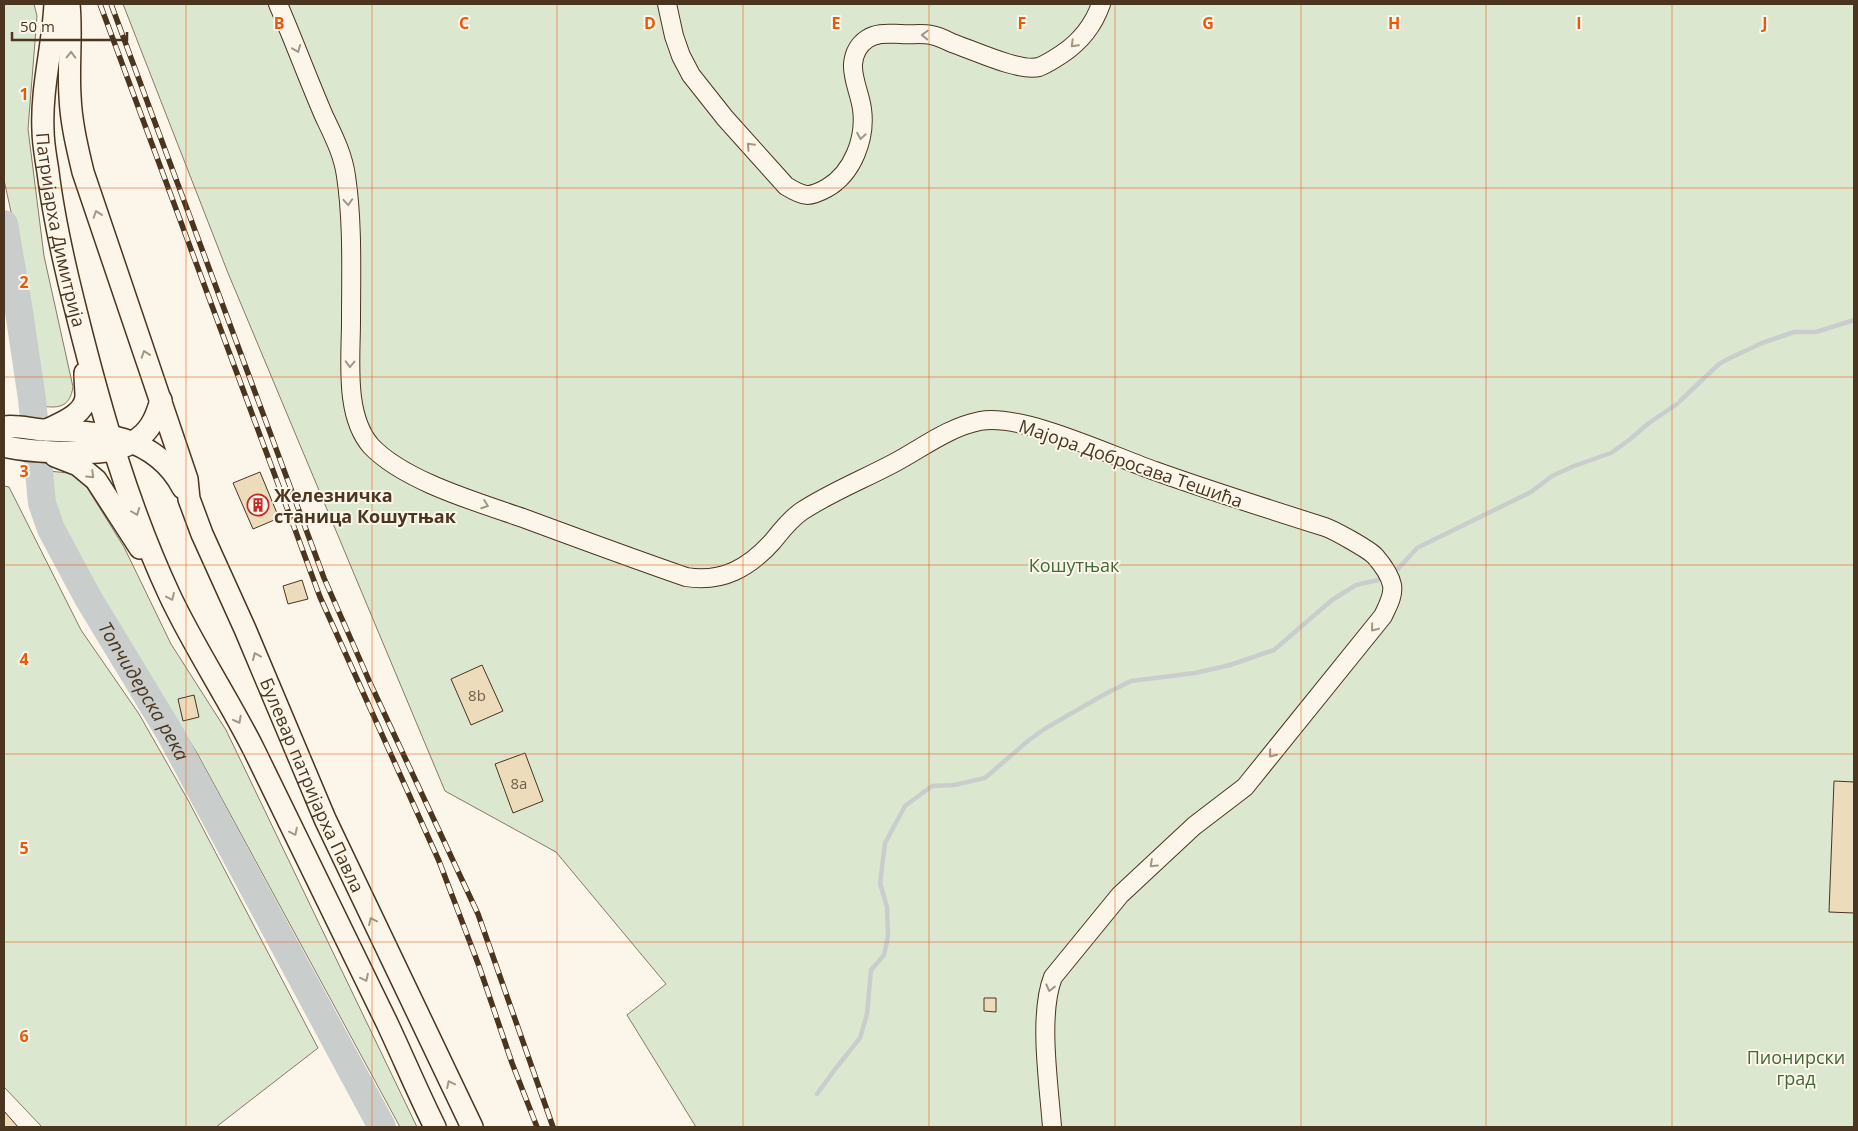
<svg xmlns="http://www.w3.org/2000/svg" width="1858" height="1131" font-family="'Open Sans',sans-serif">
  <rect width="100%" height="100%" fill="#fbf6e9"/>
  <g fill="#dce7d0" stroke="#887966">
    <path d="M 4,4 L 34,4 L 37,16 L 28,129 L 44,256 L 73,387 C 70,406 60,409 42,406 L 23,266 L 4,180 Z"/>
    <polygon points="123,4 1854,4 1854,1127 696,1127 627,1015 666,984 556,852 445,791 228,273"/>
    <polygon points="48,471 69,473 78,477 86,486 124,547 171,644 226,730 417,1127 400,1127 197,753 84,574 59,530 54,514"/>
    <polygon points="4,486 9,487 81,630 139,714 188,800 318,1048 216,1127 42,1127 4,1087"/>
  </g>
  <g fill="none" stroke-linecap="round" stroke-linejoin="round">
    <g stroke="#c9cecd" stroke-width="4.5">
      <polyline points="1680,401 1719,364 1730,358 1762,343 1794,332 1816,332 1854,320"/>
      <polyline points="29,494 47,520"/>
      <polyline points="1393,572 1397,570 1417,548 1531,492 1552,476 1574,466 1611,453 1629,440 1649,423 1677,404"/>
      <polyline points="817,1094 836,1068 860,1038 867,1014 871,970 884,955 888,936 887,907 880,883 885,843 905,806 932,786 954,785 985,778 1029,740 1046,728 1105,694 1131,681 1195,673 1230,665 1274,650 1332,600 1356,585 1378,580 1386,576"/>
    </g>
    <path stroke="#c9cecd" stroke-width="28" id="s1" d="M 4,224 L 18,305 L 32,399 L 42,503 L 51,529 L 88,598 L 171,735 L 382,1127"/>
  </g>
  <g fill="#ecdcbc" stroke="#4a3520">
    <polygon points="260,472 279,518 253,529 233,483"/>
    <polygon points="302,580 308,599 288,604 283,586"/>
    <polygon points="482,665 503,711 471,725 451,679"/>
    <polygon points="194,695 199,717 183,721 178,699"/>
    <polygon points="525,753 543,801 513,813 495,764"/>
    <polygon points="1834,781 1854,782 1854,913 1829,912"/>
    <polygon points="984,998 996,998 996,1012 984,1011"/>
    <polygon points="4,1111 18,1127 4,1127"/>
  </g>
  <g fill="none" stroke-linecap="round" stroke-linejoin="round">
    <g stroke="#4a3520" stroke-width="20">
      <g id="minor">
        <path d="M 278,4 C 294,41 308,79 324,116 C 333,135 343,154 346,176 C 353,222 351,274 351,321 C 351,359 344,415 371,446 C 404,481 477,502 523,518 C 577,538 631,558 686,577 C 722,583 749,568 773,541 C 782,530 790,519 802,511 C 831,492 864,479 894,463 C 922,448 949,427 980,421 C 1022,413 1112,456 1155,471 C 1211,491 1268,509 1325,527 C 1334,530 1368,549 1375,556 C 1381,563 1390,575 1392,585 C 1394,596 1387,607 1383,616 L 1245,787 L 1194,826 L 1120,895 L 1053,977 C 1038,1015 1049,1085 1052,1127"/>
        <path d="M 667,4 L 674,36 L 681,56 L 691,75 L 725,118 L 786,186 C 804,197 809,198 827,188 C 853,173 866,138 862,109 C 860,94 852,78 853,64 C 854,53 858,45 867,39 C 878,32 889,34 901,34 C 910,35 921,33 931,35 C 938,36 946,40 952,43 C 973,50 1019,72 1039,67 C 1047,64 1056,58 1062,54 C 1080,42 1094,24 1101,4"/>
      </g>
    </g>
    <g stroke="#4a3520" stroke-width="24">
      <g id="major">
        <path id="s2" d="M 55,4 C 53,46 41,88 43,130 C 43,144 46,158 48,172 C 54,221 65,268 77,315 C 101,411 128,506 170,596 C 195,649 228,698 254,750 C 299,841 343,932 387,1023 C 403,1057 418,1093 435,1127"/>
        <path id="s3" d="M 69,4 C 72,35 68,65 70,96 C 71,122 77,147 83,172 L 187,479 L 189,499 L 202,534 L 245,629 L 325,819 L 472,1127"/>
        <path d="M 4,427 C 16,425 30,429 42,430 C 97,432 154,433 183,488"/>
        <path d="M 47,430 C 61,423 84,415 86,397 C 86,389 85,381 85,373"/>
        <path d="M 4,446 C 25,452 90,455 112,450 C 122,448 133,443 140,437 C 152,428 157,414 161,400"/>
        <polyline points="55,456 78,465 96,480 140,548"/>
      </g>
    </g>
    <use href="#minor" stroke="#fbf6e9" stroke-width="18"/>
    <use href="#major" stroke="#fbf6e9" stroke-width="21"/>
    <g stroke="#4a3520" stroke-width="5.5">
      <g id="rail">
        <polyline points="100,4 320,597 439,861 479,966 512,1063 537,1127"/>
        <polyline points="111,4 324,578 371,685 478,914 553,1127"/>
      </g>
    </g>
    <use href="#rail" stroke="#fbf6e9" stroke-width="4" stroke-dasharray="11" stroke-linecap="butt"/>
  </g>
  <defs><path id="oneway-chevron" d="M-2-3.5L2.5 0L-2 3.5" fill="none" stroke-width="1.6" stroke-linecap="round" stroke-linejoin="round" transform="scale(1.25)"/></defs>
  <g stroke="#a29684">
    <use href="#oneway-chevron" transform="translate(925 35) rotate(-178)"/>
    <use href="#oneway-chevron" transform="translate(1074 44) rotate(135)"/>
    <use href="#oneway-chevron" transform="translate(297 49) rotate(68)"/>
    <use href="#oneway-chevron" transform="translate(71 55) rotate(-89)"/>
    <use href="#oneway-chevron" transform="translate(861 136) rotate(100)"/>
    <use href="#oneway-chevron" transform="translate(750 146) rotate(-133)"/>
    <use href="#oneway-chevron" transform="translate(348 202) rotate(86)"/>
    <use href="#oneway-chevron" transform="translate(97 214) rotate(-109)"/>
    <use href="#oneway-chevron" transform="translate(145 354) rotate(-109)"/>
    <use href="#oneway-chevron" transform="translate(350 364) rotate(92)"/>
    <use href="#oneway-chevron" transform="translate(91 475) rotate(44)"/>
    <use href="#oneway-chevron" transform="translate(485 505) rotate(20)"/>
    <use href="#oneway-chevron" transform="translate(136 512) rotate(69)"/>
    <use href="#oneway-chevron" transform="translate(171 597) rotate(65)"/>
    <use href="#oneway-chevron" transform="translate(1374 628) rotate(129)"/>
    <use href="#oneway-chevron" transform="translate(256 656) rotate(-113)"/>
    <use href="#oneway-chevron" transform="translate(238 720) rotate(62)"/>
    <use href="#oneway-chevron" transform="translate(1272 754) rotate(129)"/>
    <use href="#oneway-chevron" transform="translate(294 832) rotate(64)"/>
    <use href="#oneway-chevron" transform="translate(1153 864) rotate(137)"/>
    <use href="#oneway-chevron" transform="translate(372 921) rotate(-115)"/>
    <use href="#oneway-chevron" transform="translate(365 978) rotate(64)"/>
    <use href="#oneway-chevron" transform="translate(1050 988) rotate(104)"/>
    <use href="#oneway-chevron" transform="translate(450 1084) rotate(-116)"/>
  </g>
  <path fill="none" stroke="#e8590c" stroke-width="1" stroke-opacity="0.55" d="M 186,4 L 186,1127M 372,4 L 372,1127M 557,4 L 557,1127M 743,4 L 743,1127M 929,4 L 929,1127M 1115,4 L 1115,1127M 1301,4 L 1301,1127M 1486,4 L 1486,1127M 1672,4 L 1672,1127M 4,188 L 1854,188M 4,377 L 1854,377M 4,565 L 1854,565M 4,754 L 1854,754M 4,942 L 1854,942"/>
  <defs>
    <g id="building-ring" transform="scale(1.125)"><circle r="9.5" fill="#fbf6e9" stroke="#c62828" stroke-width="1.5"/><path d="M-4-6H4V6H1V3H-1V6H-4ZM-2.5-4.3h1.7v1.8h-1.7ZM.8-4.3h1.7v1.8H.8ZM-2.5-1h1.7V.8h-1.7ZM.8-1h1.7V.8H.8Z" fill="#c62828"/></g>
  </defs>
  <g fill-rule="evenodd">
    <use href="#building-ring" x="258" y="505"/>
  </g>
  <g text-anchor="middle" dominant-baseline="central" stroke-width="4" stroke-linejoin="round" paint-order="stroke">
    <g font-size="15" fill="#725f47">
      <text x="477" y="695">8b</text>
      <text x="519" y="783">8a</text>
    </g>
    <g font-size="18" fill="#4a3520" stroke="#fbf6e9">
      <text stroke="none"><textPath href="#s2" startOffset="228">Патријарха Димитрија</textPath></text>
      <text transform="translate(1131 463) rotate(19)">Мајора Добросава Тешића</text>
      <text stroke="none"><textPath href="#s3" startOffset="825">Булевар патријарха Павла</textPath></text>
    </g>
    <g font-size="18" font-weight="bold" fill="#4a3520" stroke="#fbf6e9" text-anchor="start">
      <text x="274" y="495">Железничка<tspan x="274" dy="21">станица Кошутњак</tspan></text>
    </g>
    <g font-size="18" fill="#436837" stroke="#fbf6e9">
      <text x="1074" y="565">Кошутњак</text>
      <text x="1796" y="1057">Пионирски<tspan x="1796" dy="21">град</tspan></text>
    </g>
    <g font-size="19" font-style="italic" fill="#4a3520" stroke="#fbf6e9">
      <text stroke="none"><textPath href="#s1" startOffset="496">Топчидерска река</textPath></text>
    </g>
  </g>
  <g font-size="16" text-anchor="middle" font-weight="bold" fill="#e8590c" stroke="#fbf6e9" stroke-width="4" stroke-linejoin="round" paint-order="stroke">
    <text x="279" y="29">B</text>
    <text x="464" y="29">C</text>
    <text x="650" y="29">D</text>
    <text x="836" y="29">E</text>
    <text x="1022" y="29">F</text>
    <text x="1208" y="29">G</text>
    <text x="1394" y="29">H</text>
    <text x="1579" y="29">I</text>
    <text x="1765" y="29">J</text>
    <text x="24" y="100">1</text>
    <text x="24" y="288">2</text>
    <text x="24" y="477">3</text>
    <text x="24" y="665">4</text>
    <text x="24" y="854">5</text>
    <text x="24" y="1042">6</text>
  </g>
  <rect width="1858" height="1131" fill="none" stroke="#4a3520" stroke-width="10"/>
  <path d="M12 32v8h115v-8" fill="none" stroke="#4a3520" stroke-width="2.5"/>
  <text x="20" y="32" font-size="15" fill="#4a3520" stroke="#fbf6e9" stroke-width="4" paint-order="stroke">50 m</text>
</svg>
